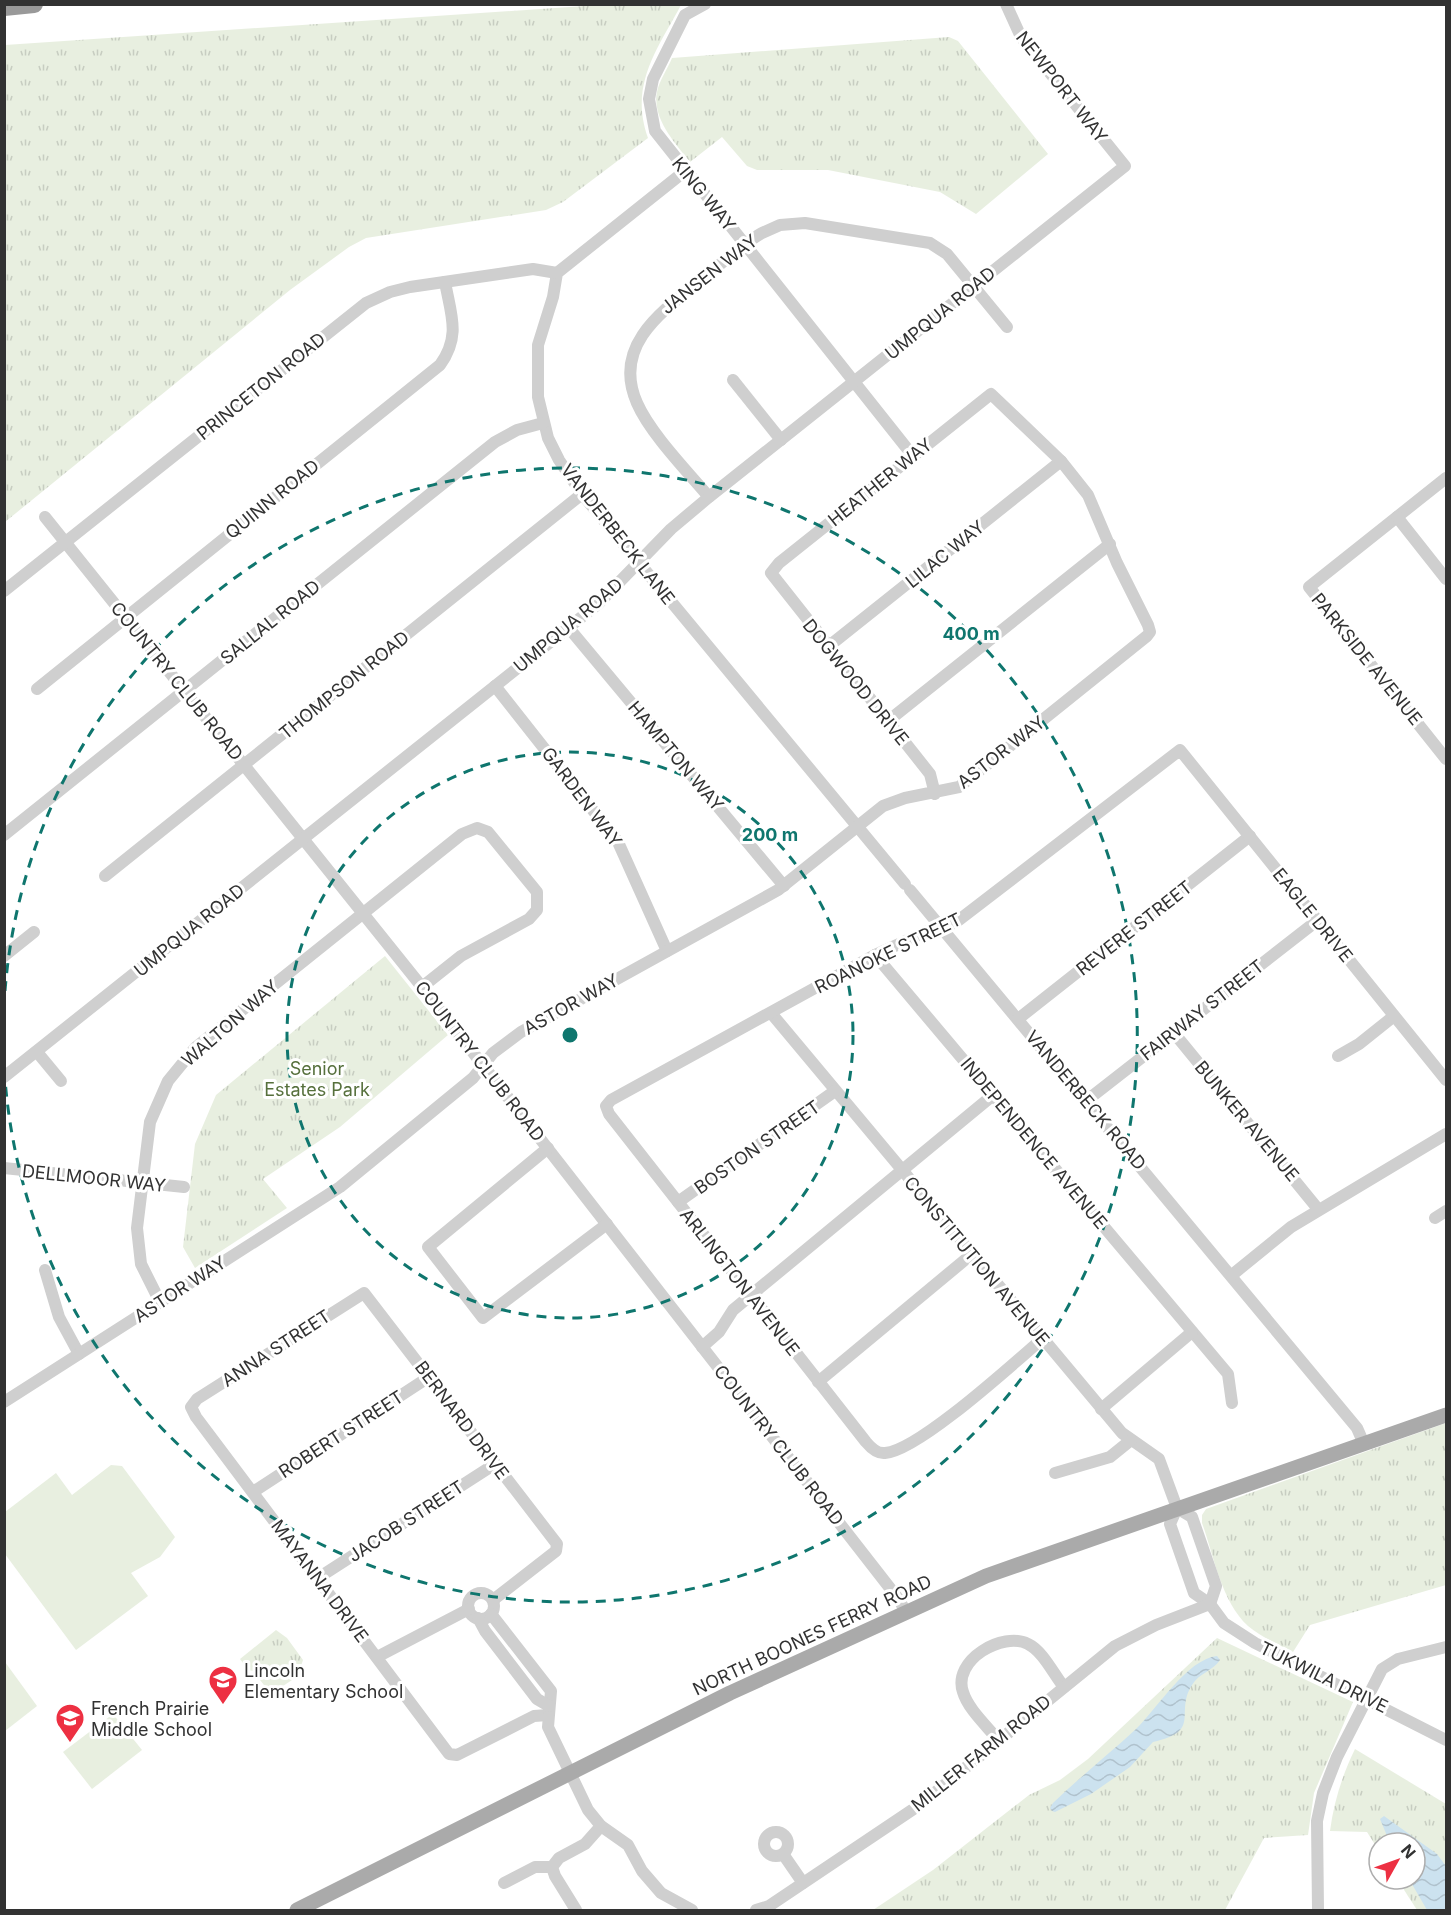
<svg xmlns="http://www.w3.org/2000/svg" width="1451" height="1915" font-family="Inter,sans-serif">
  <defs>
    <pattern id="grass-tufts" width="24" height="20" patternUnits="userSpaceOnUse" patternTransform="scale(1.5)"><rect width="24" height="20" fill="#e8efe0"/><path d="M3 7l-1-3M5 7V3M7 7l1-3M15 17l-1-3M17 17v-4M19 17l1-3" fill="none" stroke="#c7cdc1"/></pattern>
    <pattern id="water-waves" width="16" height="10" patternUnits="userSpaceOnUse" patternTransform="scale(1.5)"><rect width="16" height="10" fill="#cce2ef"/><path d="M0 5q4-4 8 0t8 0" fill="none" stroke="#b0c2cd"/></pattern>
  </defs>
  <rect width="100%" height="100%" fill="#fff"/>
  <g fill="url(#grass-tufts)">
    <path d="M 599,5 L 681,5 C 657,50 629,85 648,138 L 563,202 L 546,210 L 366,238 L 349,247 L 290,290 L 5,522 L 5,45 Z"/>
    <path d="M 949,37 L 958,41 L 1048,154 L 976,214 L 940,192 L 828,170 L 757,170 L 747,166 L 722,137 L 690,162 C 675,143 652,119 657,92 C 659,81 668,68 672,58 Z"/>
    <polygon points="385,956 448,1035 340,1127 263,1179 287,1208 195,1268 183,1247 195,1144 216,1095"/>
    <path d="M 1446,1423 L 1446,1585 L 1310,1625 L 1293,1652 C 1278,1644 1261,1637 1248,1626 C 1221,1601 1214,1556 1202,1523 L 1202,1515 L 1206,1509 Z"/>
    <polygon points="276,1630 287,1638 303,1660 301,1666 305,1676 295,1678 271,1694 253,1671 248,1670 240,1659"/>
    <polygon points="1217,1638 1353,1702 1314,1793 1308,1835 1264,1838 1225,1910 873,1910 933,1870 1029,1795 1060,1780 1088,1759"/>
    <path d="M 1355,1749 L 1446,1804 L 1446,1910 L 1417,1910 L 1397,1879 L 1415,1879 L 1415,1843 L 1379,1843 L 1379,1851 L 1367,1832 L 1330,1831 C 1334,1801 1342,1776 1355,1749 Z"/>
  </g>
  <g fill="#e8efe0">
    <polygon points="111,1465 122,1466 175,1537 160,1557 131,1573 148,1596 76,1650 5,1554 5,1512 56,1473 72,1495"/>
    <polygon points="5,1662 37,1706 5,1731"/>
    <polygon points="113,1714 142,1750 92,1789 63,1752"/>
  </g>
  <g fill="url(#water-waves)">
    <path d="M 1217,1656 L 1220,1660 C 1213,1671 1199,1673 1192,1685 C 1174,1713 1203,1731 1153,1742 L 1130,1767 L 1091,1794 L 1055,1812 L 1052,1811 L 1050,1808 L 1053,1803 C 1080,1777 1109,1754 1136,1729 C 1157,1709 1187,1659 1217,1656 Z"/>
    <polygon points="1384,1816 1437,1854 1446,1866 1446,1910 1427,1910 1409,1879 1415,1879 1415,1843 1390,1843 1380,1819"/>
  </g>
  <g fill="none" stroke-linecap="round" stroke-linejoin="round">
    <g stroke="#cfcfcf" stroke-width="12">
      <polyline points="705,4 685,15 653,79 649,99 655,131 913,456"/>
      <polyline points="685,171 557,273 553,297 538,345 538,397 548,438 559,460 582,494 905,884"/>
      <polyline points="733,380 781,440"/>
      <polyline points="1446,478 1309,587 1446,759"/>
      <path d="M 709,497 C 687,471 650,433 637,403 C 611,344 665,309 704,278 C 723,262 741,245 762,233 L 780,225 L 805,223 L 930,243 L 947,254 L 1007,327"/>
      <polyline points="45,517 422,987 900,1601 906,1613"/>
      <polyline points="1397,517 1446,579"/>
      <polyline points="4,591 366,303 390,292 410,287 533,269 557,273"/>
      <polyline points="568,627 784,886"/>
      <polyline points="829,646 1061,461"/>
      <polyline points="495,686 618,842 667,951"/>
      <path d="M 37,689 L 440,365 C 461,336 451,315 445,282"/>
      <polyline points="888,721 1110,544"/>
      <polyline points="4,835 495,442 517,430 543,423"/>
      <polyline points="105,876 582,494"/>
      <polyline points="910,890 1357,1428 1364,1444"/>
      <polyline points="875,955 1228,1374 1232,1403"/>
      <polyline points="4,956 34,932"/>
      <polyline points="771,1013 1122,1433 1159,1459 1177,1508"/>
      <polyline points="1018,1019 1250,836"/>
      <polyline points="1174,1033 1318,1209"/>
      <polyline points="37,1052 61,1081"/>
      <polyline points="1338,1056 1359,1044 1394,1016"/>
      <polyline points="4,1077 598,604 671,529 709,497 1125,166 1021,37 1006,4"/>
      <polyline points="1086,1101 1318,920"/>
      <polyline points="548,1148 428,1247 483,1318 607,1224"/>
      <polyline points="4,1168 184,1187"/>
      <polyline points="678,1202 835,1091"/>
      <polyline points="1435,1218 1446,1211"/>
      <polyline points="45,1270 59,1317 79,1354"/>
      <polyline points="1232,1275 1291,1227 1446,1134"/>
      <polyline points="160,1302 141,1264 137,1228 150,1122 168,1081 195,1048 462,834 477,828 488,832 537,892 537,910 529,919 461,956 422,987"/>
      <path d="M 1042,1339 C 1014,1363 918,1451 885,1453 C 877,1454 871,1448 866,1442 L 609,1114 L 606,1106 L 611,1100 L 875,955 L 932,929 L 955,923 L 1180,750 L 1446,1080"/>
      <polyline points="702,1347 719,1332 733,1310 992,1096"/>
      <polyline points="818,1382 972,1254"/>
      <polyline points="4,1402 340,1187 473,1078 493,1053 521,1032 778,890 883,806 905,798 959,787 1147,636 1150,632 1148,625 1117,563 1088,495 1061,461 991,394 779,563 771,573 930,774 935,794"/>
      <polyline points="1101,1409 1192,1332"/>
      <polyline points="1055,1473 1110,1457 1131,1440"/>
      <polyline points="253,1492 429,1377"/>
      <polyline points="1177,1508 1170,1524 1194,1593 1210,1604 1224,1623 1255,1643 1446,1740"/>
      <polyline points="1177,1508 1192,1517 1216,1586 1210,1604"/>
      <polyline points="318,1578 495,1464"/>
      <circle cx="481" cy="1606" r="13"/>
      <polyline points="493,1600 556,1551 557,1544 364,1293 197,1399 191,1407 196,1417 449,1754 457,1755 534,1716 548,1715"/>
      <polyline points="491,1614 551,1691 548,1727 588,1810 601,1826 628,1845 642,1871 661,1893 692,1910"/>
      <polyline points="478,1618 485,1631 537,1699 549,1706"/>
      <polyline points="377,1657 469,1609"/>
      <path d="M 999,1741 C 987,1726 968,1709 963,1692 C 952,1660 1003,1631 1028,1644 C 1043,1651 1054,1675 1064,1687"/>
      <circle cx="776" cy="1844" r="12"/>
      <polyline points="783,1854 803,1883"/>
      <polyline points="504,1883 535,1867 552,1867"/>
      <polyline points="576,1910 555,1876 552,1867 559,1858 585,1844 601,1826"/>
      <polyline points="756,1910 769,1906 921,1804 1115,1646 1156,1625 1210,1604"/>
      <polyline points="1318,1910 1317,1821 1323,1793 1337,1757 1382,1669 1398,1659 1446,1647"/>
    </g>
    <polyline stroke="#aaa" stroke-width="15" points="297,1910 730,1693 986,1576 1446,1415"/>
    <polyline stroke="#999" stroke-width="18" points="4,7 34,4"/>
  </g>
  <g fill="none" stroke="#0f766e" stroke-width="3" stroke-dasharray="10 8">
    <circle cx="570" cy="1035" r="283"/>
    <path d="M5 991A567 567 0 1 1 5 1079"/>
  </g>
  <defs>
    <g id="school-pin" transform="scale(1.5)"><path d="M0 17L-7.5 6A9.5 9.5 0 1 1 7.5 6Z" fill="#ed3042" stroke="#fff"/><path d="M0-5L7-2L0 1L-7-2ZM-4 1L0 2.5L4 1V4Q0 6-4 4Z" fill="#fff"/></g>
  </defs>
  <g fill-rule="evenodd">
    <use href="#school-pin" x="223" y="1680"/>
    <use href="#school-pin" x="70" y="1718"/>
  </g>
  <g text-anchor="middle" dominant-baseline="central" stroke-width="6" stroke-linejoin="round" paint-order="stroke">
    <g font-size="18" fill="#323232" stroke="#fff">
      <text transform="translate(1062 87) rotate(52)">NEWPORT WAY</text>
      <text transform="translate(704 194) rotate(51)">KING WAY</text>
      <text transform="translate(709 274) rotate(-38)">JANSEN WAY</text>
      <text transform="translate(940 313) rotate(-39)">UMPQUA ROAD</text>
      <text transform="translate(261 386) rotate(-39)">PRINCETON ROAD</text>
      <text transform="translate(880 482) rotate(-39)">HEATHER WAY</text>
      <text transform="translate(272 499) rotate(-39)">QUINN ROAD</text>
      <text transform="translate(618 534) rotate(52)">VANDERBECK LANE</text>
      <text transform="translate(945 554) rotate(-39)">LILAC WAY</text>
      <text transform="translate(270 622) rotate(-39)">SALLAL ROAD</text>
      <text transform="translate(568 625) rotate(-40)">UMPQUA ROAD</text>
      <text transform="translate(1367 659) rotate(51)">PARKSIDE AVENUE</text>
      <text transform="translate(177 681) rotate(51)">COUNTRY CLUB ROAD</text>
      <text transform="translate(856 682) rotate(51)">DOGWOOD DRIVE</text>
      <text transform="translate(344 685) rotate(-39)">THOMPSON ROAD</text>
      <text transform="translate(1001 752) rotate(-38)">ASTOR WAY</text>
      <text transform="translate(676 756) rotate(50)">HAMPTON WAY</text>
      <text transform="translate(582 797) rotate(53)">GARDEN WAY</text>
      <text transform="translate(1313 915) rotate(51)">EAGLE DRIVE</text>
      <text transform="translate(1134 928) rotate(-38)">REVERE STREET</text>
      <text transform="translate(189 930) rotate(-39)">UMPQUA ROAD</text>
      <text transform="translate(888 953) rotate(-26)">ROANOKE STREET</text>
      <text transform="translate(571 1004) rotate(-29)">ASTOR WAY</text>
      <text transform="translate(1202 1010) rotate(-38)">FAIRWAY STREET</text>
      <text transform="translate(230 1023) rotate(-41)">WALTON WAY</text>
      <text transform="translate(480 1061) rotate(52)">COUNTRY CLUB ROAD</text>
      <text transform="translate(1086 1100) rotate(50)">VANDERBECK ROAD</text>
      <text transform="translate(1247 1121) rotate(50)">BUNKER AVENUE</text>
      <text transform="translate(1034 1143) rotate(50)">INDEPENDENCE AVENUE</text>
      <text transform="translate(757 1147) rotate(-35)">BOSTON STREET</text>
      <text transform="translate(94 1178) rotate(6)">DELLMOOR WAY</text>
      <text transform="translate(977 1261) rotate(50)">CONSTITUTION AVENUE</text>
      <text transform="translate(740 1282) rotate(52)">ARLINGTON AVENUE</text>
      <text transform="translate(180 1289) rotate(-33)">ASTOR WAY</text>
      <text transform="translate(276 1348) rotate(-33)">ANNA STREET</text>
      <text transform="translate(462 1420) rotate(53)">BERNARD DRIVE</text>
      <text transform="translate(341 1434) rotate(-33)">ROBERT STREET</text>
      <text transform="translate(779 1445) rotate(52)">COUNTRY CLUB ROAD</text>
      <text transform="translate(406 1521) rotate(-33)">JACOB STREET</text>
      <text transform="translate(320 1581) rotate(53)">MAYANNA DRIVE</text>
      <text transform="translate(812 1635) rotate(-25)">NORTH BOONES FERRY ROAD</text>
      <text transform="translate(1324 1677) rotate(26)">TUKWILA DRIVE</text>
      <text transform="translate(981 1753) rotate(-39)">MILLER FARM ROAD</text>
    </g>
    <g font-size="18" fill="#56703c" stroke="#fff">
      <text x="317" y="1068">Senior<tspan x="317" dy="21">Estates Park</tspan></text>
    </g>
    <g font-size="18" fill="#323232" stroke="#fff" text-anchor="start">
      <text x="244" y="1670">Lincoln<tspan x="244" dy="21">Elementary School</tspan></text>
      <text x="91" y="1708">French Prairie<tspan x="91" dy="21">Middle School</tspan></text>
    </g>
  </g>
  <circle cx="570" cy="1035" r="9" fill="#0f766e" stroke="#fff" stroke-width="3"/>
  <g font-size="18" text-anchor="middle" font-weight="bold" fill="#0f766e" stroke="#fff" stroke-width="6" stroke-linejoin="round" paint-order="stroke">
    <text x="971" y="640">400 m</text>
    <text x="770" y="841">200 m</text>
  </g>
  <rect width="1451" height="1915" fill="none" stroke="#323232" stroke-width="12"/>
  <g transform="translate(1397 1861) rotate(50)"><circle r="28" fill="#ffffff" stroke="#adadad" stroke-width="1.5"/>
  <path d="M0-4.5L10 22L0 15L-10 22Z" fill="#ed3042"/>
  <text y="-9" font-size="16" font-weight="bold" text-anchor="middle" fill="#323232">N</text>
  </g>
</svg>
